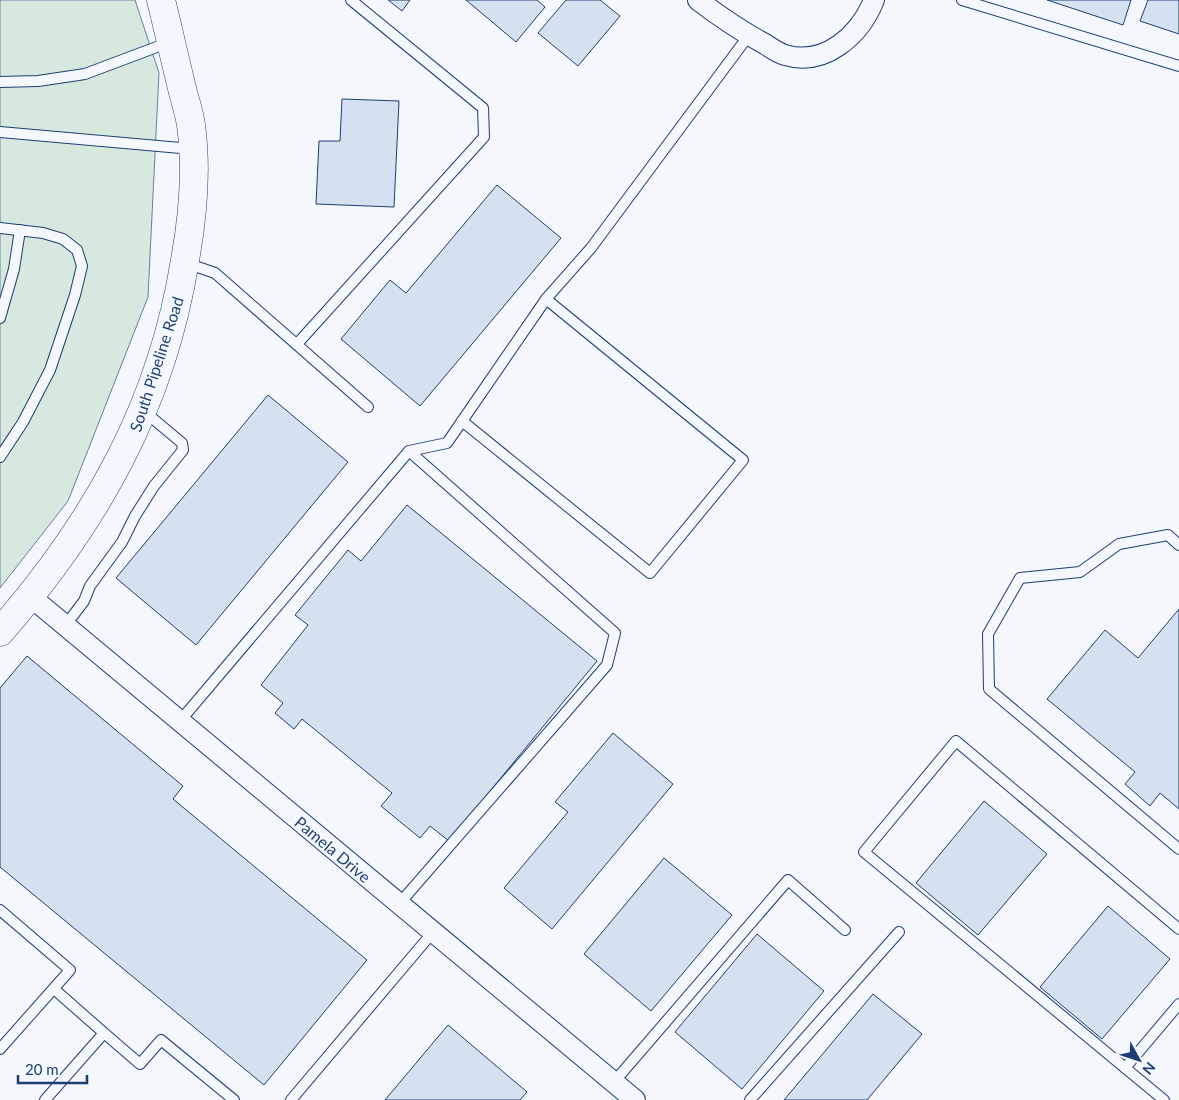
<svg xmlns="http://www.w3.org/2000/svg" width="1179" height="1100" font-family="Lato,sans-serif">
  <rect width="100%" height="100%" fill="#f4f7fb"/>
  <polygon fill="#d7e8df" stroke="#687fa3" points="0,0 135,0 159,73 148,297 68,501 0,588"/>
  <g fill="#d5e0f0" stroke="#1d3f73">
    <polygon points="388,0 410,0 402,11"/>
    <polygon points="466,0 537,0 545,7 516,42"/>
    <polygon points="566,0 600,0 620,16 578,66 538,33"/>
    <polygon points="1047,0 1131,0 1123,25"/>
    <polygon points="1148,0 1179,0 1179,34 1140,21"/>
    <polygon points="342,99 399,101 394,207 316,204 319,141 340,141"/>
    <polygon points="497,185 561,238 420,406 341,339 390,280 406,293"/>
    <polygon points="268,395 348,462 196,645 116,578"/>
    <polygon points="407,505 597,661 449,841 430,826 420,838 381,806 392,793 302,719 294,729 275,713 283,703 261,685 308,625 295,615 348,550 361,561"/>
    <polygon points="1179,609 1179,809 1160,793 1150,806 1125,784 1135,772 1047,699 1105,630 1138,658"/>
    <polygon points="27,656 183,786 173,799 367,960 264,1085 0,867 0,688"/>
    <polygon points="613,733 673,784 552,929 504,888 568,812 555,802"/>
    <polygon points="984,801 1047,854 978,935 916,883"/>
    <polygon points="664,858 732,915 651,1011 584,954"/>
    <polygon points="1108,906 1170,959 1102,1039 1040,987"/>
    <polygon points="757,934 824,991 742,1089 675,1032"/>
    <polygon points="873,994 922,1034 867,1100 784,1100"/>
    <polygon points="448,1025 527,1092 520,1100 385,1100"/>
  </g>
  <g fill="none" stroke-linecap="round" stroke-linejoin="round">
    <g stroke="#1d3f73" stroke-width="12">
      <g id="lane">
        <polyline points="962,0 1179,66"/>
        <polyline points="0,82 38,81 85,74 170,42"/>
        <polyline points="0,132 192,149"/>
        <polyline points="0,228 43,233 63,239 77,250 82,266 75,295 50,370 23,422 0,457"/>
        <polyline points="186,263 215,273 368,407"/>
        <polyline points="0,318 14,269 20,230"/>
        <polyline points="297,344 484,137 483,108 351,0"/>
        <polyline points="462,421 650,573 743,460 546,299"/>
        <polyline points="1179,545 1168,535 1119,544 1080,572 1020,578 988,634 989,689 1179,849"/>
        <polyline points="65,626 84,601 90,586 122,542 135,516 154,486 183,450 182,443 145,412"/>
        <polyline points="180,721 409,451 447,443 546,299 591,248 749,35"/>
        <polyline points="399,904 607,665 615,633 409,451"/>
        <polyline points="0,910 70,970 0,1049"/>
        <polyline points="54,989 104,1033"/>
        <polyline points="1125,1068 1179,1004"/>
        <polyline points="614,1082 788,880 845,930"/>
        <polyline points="45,1100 104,1033 140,1064 161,1040 234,1100"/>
        <polyline points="291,1100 433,932"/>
        <polyline points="750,1100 899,932"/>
        <polyline points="1164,1100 864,852 956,741 1179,929"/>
      </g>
    </g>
    <g stroke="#1d3f73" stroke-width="22">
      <g id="street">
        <path d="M 698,0 C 720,17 741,31 765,44 C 771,48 778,53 785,55 C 825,67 860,35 874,0"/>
        <polyline points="31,597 635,1100"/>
      </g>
    </g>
    <g stroke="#1d3f73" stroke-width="29">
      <path id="secondary" d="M 0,632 C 96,522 162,405 185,260 C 193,216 197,169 191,125 C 189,111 184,98 181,84 C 174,56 168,28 161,0"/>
    </g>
    <use href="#lane" stroke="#f4f7fb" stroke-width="10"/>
    <use href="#street" stroke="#f4f7fb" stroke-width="20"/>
    <use href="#secondary" stroke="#f4f7fb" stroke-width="28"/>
  </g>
  <g text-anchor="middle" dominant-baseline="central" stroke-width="4" stroke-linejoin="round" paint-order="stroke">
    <g font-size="16" fill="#1d3f73" stroke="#f4f7fb">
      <text transform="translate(156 364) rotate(-72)">South Pipeline Road</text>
      <text transform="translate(333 849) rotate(40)">Pamela Drive</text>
    </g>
  </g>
  <g transform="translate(1139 1060) rotate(130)" stroke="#f4f7fb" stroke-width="4" paint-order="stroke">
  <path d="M0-4L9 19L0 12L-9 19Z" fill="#1d3f73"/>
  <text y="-8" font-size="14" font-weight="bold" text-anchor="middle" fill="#1d3f73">N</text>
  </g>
  <path d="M18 1075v8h69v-8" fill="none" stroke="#1d3f73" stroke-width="2.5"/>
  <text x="25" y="1075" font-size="15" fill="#1d3f73" stroke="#f4f7fb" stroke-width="4" paint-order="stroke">20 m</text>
</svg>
